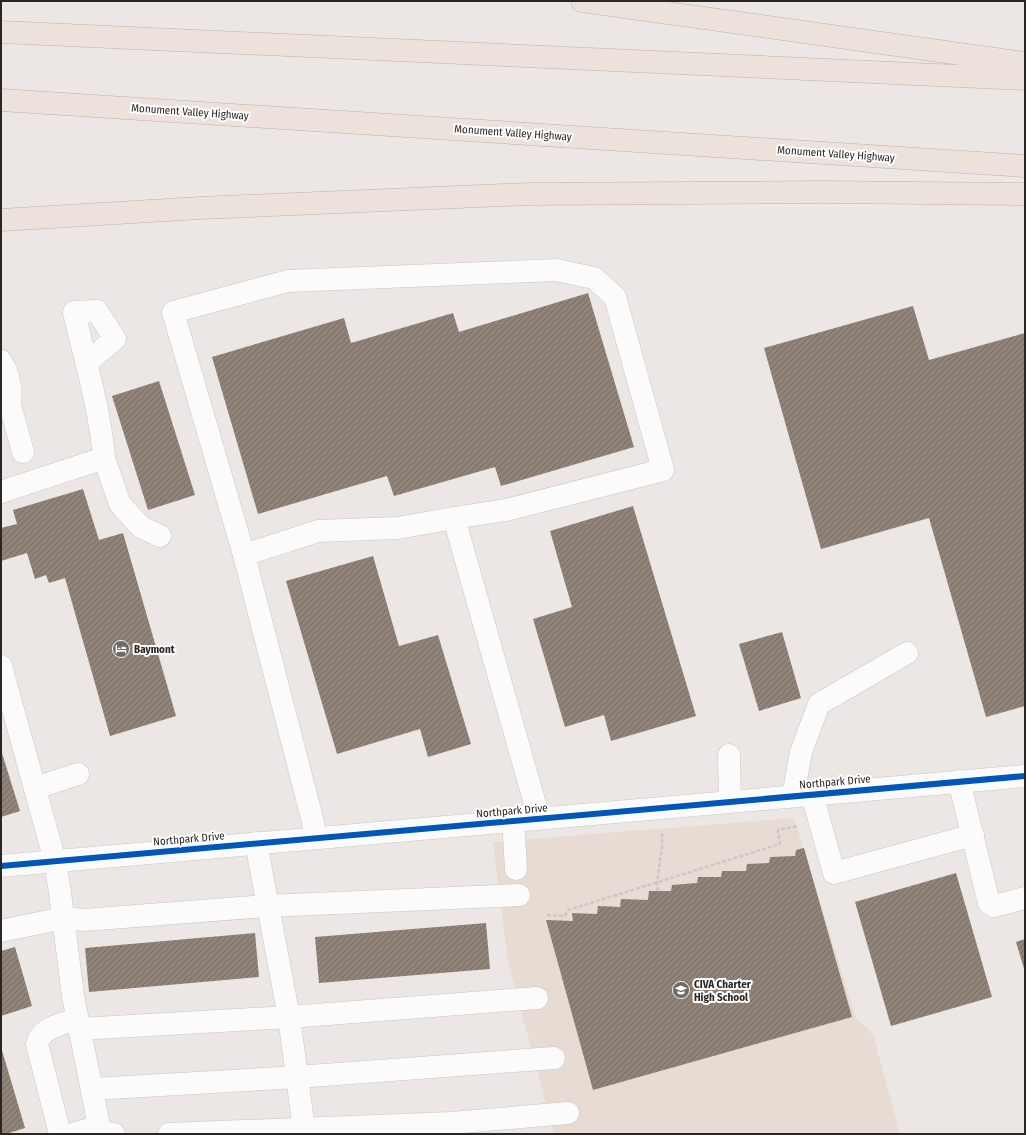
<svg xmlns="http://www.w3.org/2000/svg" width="1026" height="1135" font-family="'Fira Sans Condensed',sans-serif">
  <defs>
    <pattern id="building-hatch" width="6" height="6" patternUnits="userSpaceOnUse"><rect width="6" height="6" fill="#8f837a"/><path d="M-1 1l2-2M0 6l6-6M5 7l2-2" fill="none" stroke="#756b64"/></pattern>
  </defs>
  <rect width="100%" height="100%" fill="#ece7e4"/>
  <polygon fill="#e7dbd4" points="794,818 856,1018 873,1034 900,1134 554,1134 508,962 493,842"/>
  <g fill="url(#building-hatch)">
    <polygon points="588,293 634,447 501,486 495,467 394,496 387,476 258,514 212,357 344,318 351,343 453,313 459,332"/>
    <polygon points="913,306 929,360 1025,333 1025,706 986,717 929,518 821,549 764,348"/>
    <polygon points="159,381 195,495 148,510 112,396"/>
    <polygon points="83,489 99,540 123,533 176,716 110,736 65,578 49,583 46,575 35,579 27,553 1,561 1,528 17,524 13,510"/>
    <polygon points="633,506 696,716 611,741 604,715 565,727 533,619 572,607 550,531"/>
    <polygon points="373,556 399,646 438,635 471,744 428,757 420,729 337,754 286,581"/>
    <polygon points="782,632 801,698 759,711 739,644"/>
    <polygon points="1,750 20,811 1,817"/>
    <polygon points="804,848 852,1017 593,1090 546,920 573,921 572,913 597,914 598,906 620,907 621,899 648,900 649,891 671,891 672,885 697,883 698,877 721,877 722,871 746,871 747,864 769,863 770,857 795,856 796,850"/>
    <polygon points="956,873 992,997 891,1026 855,902"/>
    <polygon points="486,923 490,969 319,983 315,937"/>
    <polygon points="255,933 259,977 89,992 85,948"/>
    <polygon points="1025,939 1025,972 1016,942"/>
    <polygon points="15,947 32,1006 1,1016 1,951"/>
    <polygon points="1,1047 25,1128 6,1134 1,1134"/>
  </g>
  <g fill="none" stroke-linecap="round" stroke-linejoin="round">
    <g stroke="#cac5c3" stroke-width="23">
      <g id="minor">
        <path d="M 1,361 C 9,374 12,390 10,405"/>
        <path d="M 86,363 L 115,339 L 97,311 L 74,312 C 85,360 100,409 104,458"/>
        <polyline points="1,397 10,405 23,452"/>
        <polyline points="1,492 104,458 120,504 141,527 160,536"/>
        <polyline points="244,555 173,312 288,281 556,270 594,278 615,297 663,470 506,510 454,518"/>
        <polyline points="1,666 55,861 60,893 73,996 99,1126 104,1132 114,1134"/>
        <polyline points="729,755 730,801"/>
        <polyline points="959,781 989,903 994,906 1025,898"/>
        <polyline points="35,788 78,774"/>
        <polyline points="812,794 834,873 973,835"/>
        <polyline points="793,796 801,752 819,704 907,653"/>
        <polyline points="513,820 516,869"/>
        <polyline points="316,838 313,822 244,555 318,531 398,528 454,518 539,818"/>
        <polyline points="256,843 289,1017 304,1129"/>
        <polyline points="1,866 1025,776"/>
        <polyline points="1,931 63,918 84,920 267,906 519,895"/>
        <polyline points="79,1029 289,1017 537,998"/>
        <polyline points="92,1089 297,1077 554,1058"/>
        <path d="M 60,1134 L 37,1044 C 41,1027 63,1024 78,1019"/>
        <polyline points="73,1134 99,1126"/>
        <polyline points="169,1134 451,1123 568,1113"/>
      </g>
    </g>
    <g stroke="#bdafa7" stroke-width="23">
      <g id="highway">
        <polyline points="582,1 1025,63"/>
        <polyline points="1,32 1025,79"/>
        <polyline points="1,100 1025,166"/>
        <polyline points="1,220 200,208 529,194 823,192 1025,194"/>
      </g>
    </g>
    <g stroke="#cbc8c8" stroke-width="2.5" stroke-dasharray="4 2" stroke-linecap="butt">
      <polyline points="658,891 657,883 662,847 662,831"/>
      <polyline points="547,915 565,916 568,910 780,844 778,830 798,826"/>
    </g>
    <use href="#minor" stroke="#fcfbfb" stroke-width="22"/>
    <use href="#highway" stroke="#ede2db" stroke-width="22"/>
    <g stroke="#fff" stroke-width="8">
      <polyline id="cycleway" points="1,866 1025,776"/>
    </g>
    <use href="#cycleway" stroke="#0057b8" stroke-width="6"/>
  </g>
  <defs>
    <g id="hotel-disc" transform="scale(0.9)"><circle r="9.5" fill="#6e6a67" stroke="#fff"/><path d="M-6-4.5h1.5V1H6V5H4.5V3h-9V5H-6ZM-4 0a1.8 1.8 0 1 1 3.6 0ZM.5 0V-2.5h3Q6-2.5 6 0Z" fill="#fff"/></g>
    <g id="school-disc" transform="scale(0.9)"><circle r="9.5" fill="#6e6a67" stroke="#fff"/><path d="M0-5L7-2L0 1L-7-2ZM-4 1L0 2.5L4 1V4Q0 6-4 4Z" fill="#fff"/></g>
  </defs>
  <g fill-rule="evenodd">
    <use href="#hotel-disc" x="121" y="649"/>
    <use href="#school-disc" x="681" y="990"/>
  </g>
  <g text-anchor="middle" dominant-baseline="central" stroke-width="4" stroke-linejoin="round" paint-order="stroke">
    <g font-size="11" fill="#2a2624" stroke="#fff">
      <text transform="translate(190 112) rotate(4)">Monument Valley Highway</text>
      <text transform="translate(513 133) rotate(4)">Monument Valley Highway</text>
      <text transform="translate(836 154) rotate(4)">Monument Valley Highway</text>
      <text transform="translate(835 782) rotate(-5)">Northpark Drive</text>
      <text transform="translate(512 811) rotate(-5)">Northpark Drive</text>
      <text transform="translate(189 839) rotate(-5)">Northpark Drive</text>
    </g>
    <g font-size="11" font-weight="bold" fill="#2a2624" stroke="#fff" text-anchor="start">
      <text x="134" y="649">Baymont</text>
      <text x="694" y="984">CIVA Charter<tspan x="694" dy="13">High School</tspan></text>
    </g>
  </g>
  <rect width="1026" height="1135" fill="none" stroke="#2a2624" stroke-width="4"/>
</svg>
